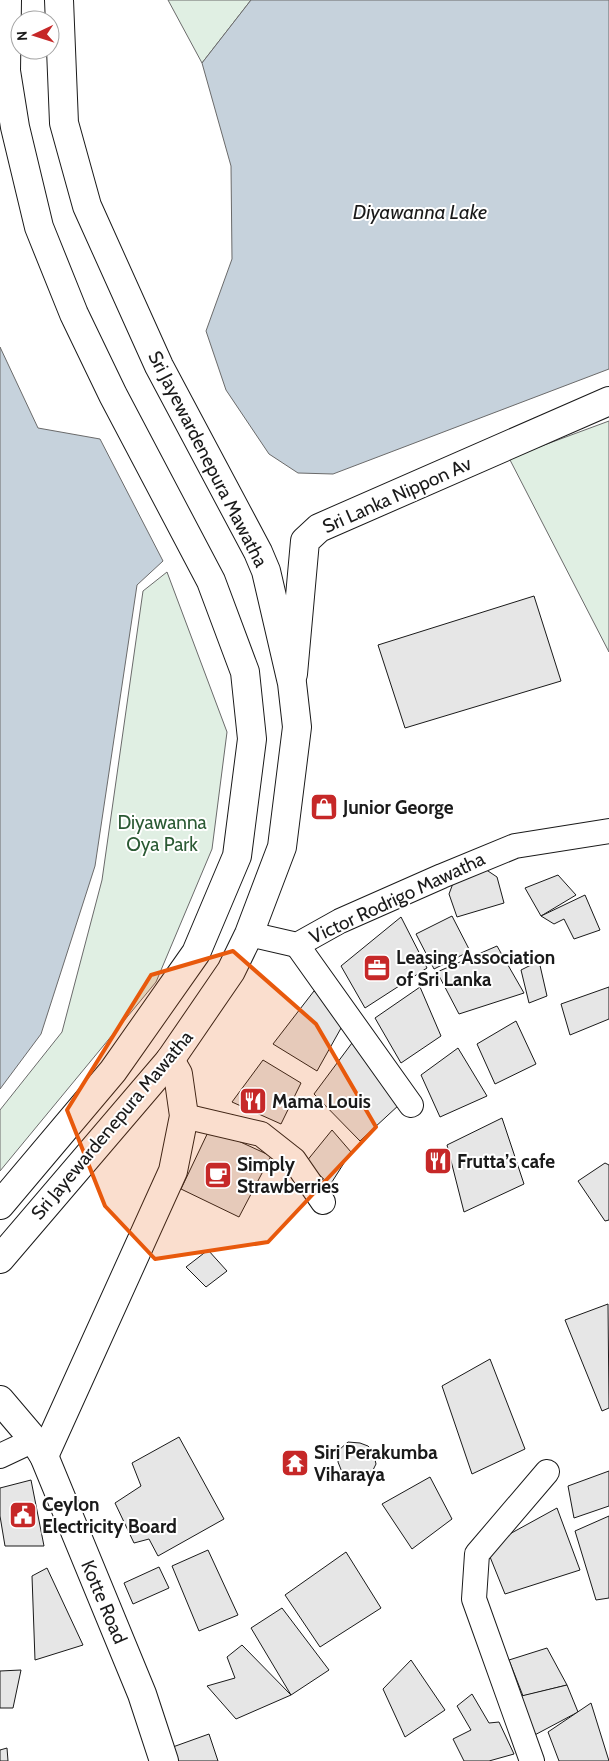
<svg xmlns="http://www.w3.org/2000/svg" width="609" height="1761" font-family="Cabin,sans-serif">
  <rect width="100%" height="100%" fill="#fff"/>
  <g fill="#e0efe3" stroke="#6a6a6a">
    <polygon points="168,0 251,0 202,63"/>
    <polygon points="609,421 609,652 509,458"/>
    <polygon points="167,572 227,732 212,849 156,982 0,1171 0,1110 62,1032 102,880 143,591"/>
  </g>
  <g fill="#c6d2dc" stroke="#6a6a6a">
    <polygon points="251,0 609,0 609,369 333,474 298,473 269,454 226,390 206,331 232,259 231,166 202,63"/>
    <polygon points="0,347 38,428 100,439 163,561 137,585 95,866 41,1034 0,1089"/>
  </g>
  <g fill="#e6e6e6" stroke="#1a1a1a">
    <polygon points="534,596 561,681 405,728 378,645"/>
    <polygon points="482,867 497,877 504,903 457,917 449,894 455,878"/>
    <polygon points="558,875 576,895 541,916 525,888"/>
    <polygon points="585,895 600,930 574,939 564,919 554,924 541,916"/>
    <polygon points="452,916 470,951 434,969 416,934"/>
    <polygon points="401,917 427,968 365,1008 341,966"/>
    <polygon points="497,946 524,993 459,1014 437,972"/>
    <polygon points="539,961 547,996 529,1003 521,970"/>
    <polygon points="420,987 441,1036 401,1063 375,1018"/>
    <polygon points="609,987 609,1019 570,1035 561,1004"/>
    <polygon points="314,991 345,1021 317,1071 273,1044"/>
    <polygon points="516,1021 536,1064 495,1084 477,1044"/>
    <polygon points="352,1043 400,1104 360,1141 314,1094"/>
    <polygon points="458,1048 487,1096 440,1117 421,1075"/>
    <polygon points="263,1060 301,1083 281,1124 232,1102"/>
    <polygon points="502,1118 524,1184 464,1212 447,1145"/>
    <polygon points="210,1128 271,1156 239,1217 181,1189"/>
    <polygon points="332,1130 351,1152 330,1185 306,1162"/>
    <polygon points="605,1163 609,1165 609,1220 605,1221 578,1181"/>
    <polygon points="208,1250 227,1271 206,1287 186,1267"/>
    <polygon points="608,1304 609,1408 602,1411 565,1320"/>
    <polygon points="490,1359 525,1449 472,1474 442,1386"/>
    <polygon points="179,1437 224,1519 158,1556 149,1539 134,1543 115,1503 141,1486 132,1463"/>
    <polygon points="348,1442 360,1443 368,1446 373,1451 376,1464 373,1470 364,1475 348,1479 342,1472 338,1462 340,1449"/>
    <polygon points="609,1471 609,1506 574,1518 568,1486"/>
    <polygon points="430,1477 452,1519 412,1549 382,1504"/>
    <polygon points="31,1480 44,1546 5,1546 0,1516 0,1488"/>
    <polygon points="557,1508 580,1570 505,1594 486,1547"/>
    <polygon points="609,1516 609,1598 596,1600 575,1531"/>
    <polygon points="208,1550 238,1615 199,1631 172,1566"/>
    <polygon points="346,1552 381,1608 320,1647 285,1595"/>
    <polygon points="159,1567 169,1588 133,1604 124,1583"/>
    <polygon points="47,1568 83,1645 35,1660 32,1576"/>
    <polygon points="282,1608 329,1670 291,1695 251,1628"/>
    <polygon points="242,1645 291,1695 236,1719 207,1686 235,1678 227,1657"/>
    <polygon points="547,1648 567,1685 523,1696 509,1660"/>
    <polygon points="411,1660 445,1710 405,1737 383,1689"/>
    <polygon points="21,1670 13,1708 0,1708 0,1671"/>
    <polygon points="567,1685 578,1712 529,1738 513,1698"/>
    <polygon points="472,1694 489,1723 499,1722 514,1754 489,1761 464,1761 453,1739 471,1730 457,1706"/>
    <polygon points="591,1703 609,1761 559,1761 548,1732"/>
    <polygon points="209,1734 218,1761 175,1761 170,1748"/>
    <polygon points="7,1748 8,1761 0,1761 0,1750"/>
  </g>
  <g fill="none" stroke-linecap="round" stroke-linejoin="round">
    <g stroke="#1a1a1a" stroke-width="26">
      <g id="minor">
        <polyline points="249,934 297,945 340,921 442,876 515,846 609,831"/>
        <polyline points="297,945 411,1105"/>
        <polyline points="184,1116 261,1134 294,1160 323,1202"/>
        <polyline points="0,1456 34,1440"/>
        <polyline points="532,1761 474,1599 477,1554 547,1472"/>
      </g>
    </g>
    <g stroke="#1a1a1a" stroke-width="30">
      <polyline id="tertiary" points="293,674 305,541 319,528 609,401"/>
    </g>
    <g stroke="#1a1a1a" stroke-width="30">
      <polyline id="primary" points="0,1400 34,1440 44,1456 142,1694 164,1761"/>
    </g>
    <g stroke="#1a1a1a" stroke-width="30">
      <g id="trunk">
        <polyline points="0,1205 113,1071 196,953 237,856 252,739 245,672 211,581 113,395 74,314 39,227 15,127 6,71 7,0"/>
        <polyline points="0,1259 170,1060 231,971 249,934 282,847 297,727 292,683 266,571 258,552 159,366 87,206 64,123 59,0"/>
        <polyline points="44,1456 173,1171 184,1116 178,1074 170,1060"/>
      </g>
    </g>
    <use href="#minor" stroke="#fff" stroke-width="24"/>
    <use href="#tertiary" stroke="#fff" stroke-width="28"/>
    <use href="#primary" stroke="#fff" stroke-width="28"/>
    <use href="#trunk" stroke="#fff" stroke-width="28"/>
  </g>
  <path fill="#e8590c" fill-opacity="0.2" stroke="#e8590c" stroke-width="4" stroke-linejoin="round" d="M 233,951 L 316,1024 L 376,1127 L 268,1242 L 155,1259 L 105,1206 L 67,1110 L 151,975 Z"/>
  <defs>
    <g id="shop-square" transform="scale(1.4375)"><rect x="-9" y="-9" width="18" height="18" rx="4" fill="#c62828" stroke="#fff"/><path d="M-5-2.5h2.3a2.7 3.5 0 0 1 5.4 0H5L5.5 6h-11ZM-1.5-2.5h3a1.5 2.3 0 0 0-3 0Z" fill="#fff"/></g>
    <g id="office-square" transform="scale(1.4375)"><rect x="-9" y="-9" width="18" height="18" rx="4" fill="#c62828" stroke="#fff"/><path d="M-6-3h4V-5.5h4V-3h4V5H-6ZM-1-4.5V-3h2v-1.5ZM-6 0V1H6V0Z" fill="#fff"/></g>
    <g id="restaurant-square" transform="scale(1.4375)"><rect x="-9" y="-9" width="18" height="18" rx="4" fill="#c62828" stroke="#fff"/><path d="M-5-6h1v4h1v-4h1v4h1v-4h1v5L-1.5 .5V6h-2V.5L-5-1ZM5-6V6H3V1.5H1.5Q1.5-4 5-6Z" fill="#fff"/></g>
    <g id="cafe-square" transform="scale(1.4375)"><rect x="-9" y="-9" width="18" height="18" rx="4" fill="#c62828" stroke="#fff"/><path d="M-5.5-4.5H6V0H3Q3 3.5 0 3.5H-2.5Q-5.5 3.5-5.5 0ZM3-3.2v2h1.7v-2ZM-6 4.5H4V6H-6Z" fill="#fff"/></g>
    <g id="temple-square" transform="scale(1.4375)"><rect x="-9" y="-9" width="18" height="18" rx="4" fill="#c62828" stroke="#fff"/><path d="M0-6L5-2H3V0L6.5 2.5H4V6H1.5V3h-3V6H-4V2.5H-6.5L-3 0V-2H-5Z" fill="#fff"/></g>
    <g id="civic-square" transform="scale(1.4375)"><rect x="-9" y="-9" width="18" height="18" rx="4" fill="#c62828" stroke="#fff"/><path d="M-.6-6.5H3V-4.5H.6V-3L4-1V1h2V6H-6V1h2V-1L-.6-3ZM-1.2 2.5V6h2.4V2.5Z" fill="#fff"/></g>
  </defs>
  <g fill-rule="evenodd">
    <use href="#shop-square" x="324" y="807"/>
    <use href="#office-square" x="377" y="968"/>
    <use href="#restaurant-square" x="253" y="1101"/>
    <use href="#restaurant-square" x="438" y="1161"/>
    <use href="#cafe-square" x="218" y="1175"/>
    <use href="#temple-square" x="295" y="1463"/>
    <use href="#civic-square" x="23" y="1515"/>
  </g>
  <g text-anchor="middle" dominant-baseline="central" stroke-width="4" stroke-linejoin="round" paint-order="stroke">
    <g font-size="19" fill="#1a1a1a" stroke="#fff">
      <text transform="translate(208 459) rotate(63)">Sri Jayewardenepura Mawatha</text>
      <text transform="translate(397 495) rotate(-24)">Sri Lanka Nippon Av</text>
      <text transform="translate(397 898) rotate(-25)">Victor Rodrigo Mawatha</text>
      <text transform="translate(112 1125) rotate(-50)">Sri Jayewardenepura Mawatha</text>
      <text transform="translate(104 1602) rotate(67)">Kotte Road</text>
    </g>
    <g font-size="19" font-weight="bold" fill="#1a1a1a" stroke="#fff" text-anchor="start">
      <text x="343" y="807">Junior George</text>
      <text x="396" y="957">Leasing Association<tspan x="396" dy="22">of Sri Lanka</tspan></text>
      <text x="272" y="1101">Mama Louis</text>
      <text x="457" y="1161">Frutta’s cafe</text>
      <text x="237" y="1164">Simply<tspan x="237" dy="22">Strawberries</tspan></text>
      <text x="314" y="1452">Siri Perakumba<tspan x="314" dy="22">Viharaya</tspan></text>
      <text x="42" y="1504">Ceylon<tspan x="42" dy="22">Electricity Board</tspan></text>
    </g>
    <g font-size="19" fill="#2b5a34" stroke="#fff">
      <text x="162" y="822">Diyawanna<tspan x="162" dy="22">Oya Park</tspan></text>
    </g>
    <g font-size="20" font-style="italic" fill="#1a1a1a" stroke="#fff">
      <text x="420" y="212">Diyawanna Lake</text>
    </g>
  </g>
  <g transform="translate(35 35) rotate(266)"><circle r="24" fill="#ffffff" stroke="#a3a3a3"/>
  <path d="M0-4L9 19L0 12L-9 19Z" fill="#c62828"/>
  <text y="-8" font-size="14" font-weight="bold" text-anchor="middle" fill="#1a1a1a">N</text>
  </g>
</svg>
